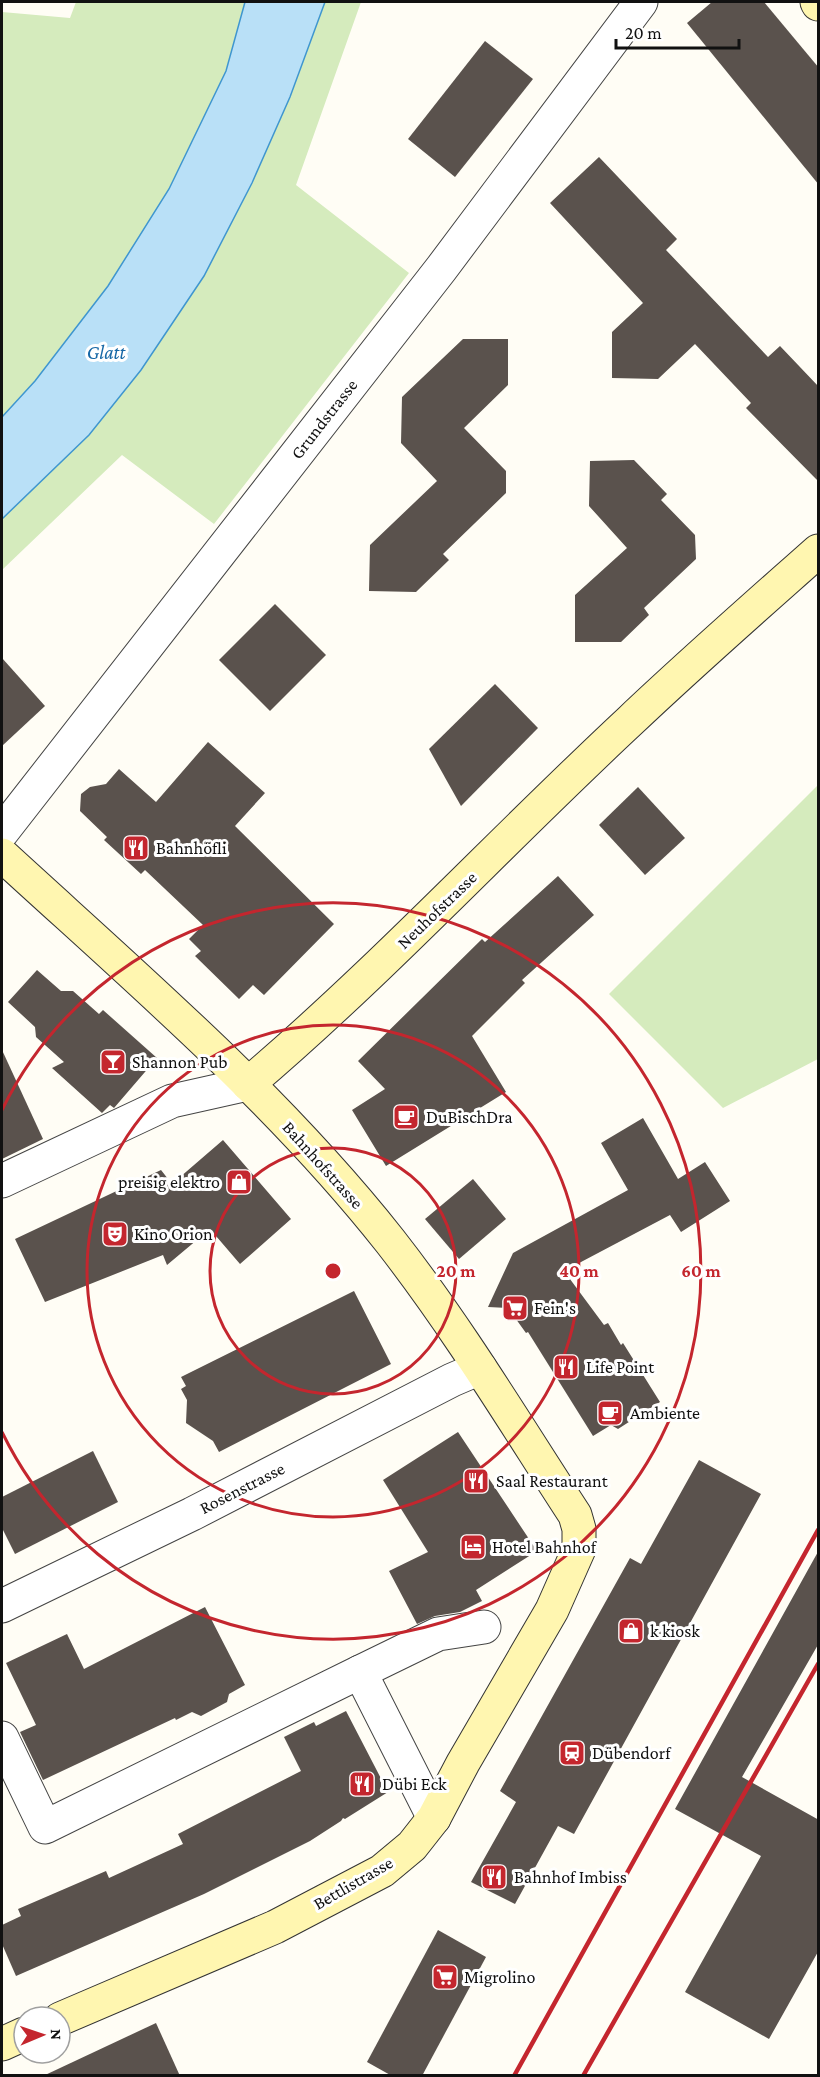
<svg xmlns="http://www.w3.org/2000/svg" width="820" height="2077" font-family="'Crimson Pro',serif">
  <rect width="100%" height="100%" fill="#fffdf5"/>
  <g fill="#d5ebbd">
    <polygon points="76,2 245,2 226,71 169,189 108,286 35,381 2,417 2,12 70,18"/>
    <polygon points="325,2 361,2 296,185 409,273 214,524 122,455 2,570 2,519 89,435 141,370 204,276 252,183 290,97"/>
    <polygon points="818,785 818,1059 723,1108 609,994"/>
  </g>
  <polygon fill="#b9e0f7" stroke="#3f96cf" stroke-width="1.5" points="245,2 325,2 290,97 252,183 204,276 141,370 89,435 2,519 2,417 35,381 108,286 169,189 226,71"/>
  <g fill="#5a524d">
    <polygon points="712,2 764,2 819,68 819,185 687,23"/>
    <polygon points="485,41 533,79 455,177 408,139"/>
    <polygon points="599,157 677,239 666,250 768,357 780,346 819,387 819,482 746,408 751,403 695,344 658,379 612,378 612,332 643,303 550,203"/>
    <polygon points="463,339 508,339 508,385 464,428 506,471 506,493 443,554 449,560 416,592 369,591 370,545 437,481 401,443 402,397"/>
    <polygon points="634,460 667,494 661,500 695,535 696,559 644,608 649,615 621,642 575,642 575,595 627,548 589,506 590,461"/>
    <polygon points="275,604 326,655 270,711 219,660"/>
    <polygon points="2,658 45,706 2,746"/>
    <polygon points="495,684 538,728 461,806 429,749"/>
    <polygon points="208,742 265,793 235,826 334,924 264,995 253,985 239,999 195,956 201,951 189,939 203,925 145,870 141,874 104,840 107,837 80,811 81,794 90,787 106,784 119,769 156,802"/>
    <polygon points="638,787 685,838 645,875 599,825"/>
    <polygon points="558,876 594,915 522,980 525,983 472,1036 506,1092 386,1166 352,1110 385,1089 358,1061 482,939 485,942"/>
    <polygon points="37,970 61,991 73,991 99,1014 103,1010 157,1058 114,1108 110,1105 102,1113 52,1068 64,1062 36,1037 35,1027 8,1002"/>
    <polygon points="2,1050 43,1139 2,1159"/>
    <polygon points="643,1118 678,1179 705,1162 730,1201 681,1232 670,1215 564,1271 604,1325 608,1323 621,1345 623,1343 660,1402 618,1429 611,1425 593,1436 528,1332 526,1333 508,1308 488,1307 513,1253 628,1190 601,1143"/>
    <polygon points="223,1140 291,1219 240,1264 210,1229 167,1265 163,1255 45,1302 15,1239 161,1170 172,1184"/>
    <polygon points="473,1179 506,1219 459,1259 425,1219"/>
    <polygon points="354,1291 391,1364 219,1452 213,1441 186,1423 187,1400 181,1389 186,1386 181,1377"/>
    <polygon points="458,1432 537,1551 476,1590 482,1601 460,1612 435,1616 417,1624 389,1571 428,1552 383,1480"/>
    <polygon points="93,1451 118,1502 15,1554 2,1528 2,1497"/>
    <polygon points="699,1460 761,1494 574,1834 558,1826 515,1904 471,1882 516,1802 500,1791 630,1558 641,1564"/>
    <polygon points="819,1550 819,1643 742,1777 819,1820 819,1950 769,2039 685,1992 761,1856 675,1809"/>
    <polygon points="205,1607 245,1685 229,1694 227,1702 201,1716 192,1712 176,1720 175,1718 43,1780 20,1732 36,1725 6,1663 67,1634 84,1669"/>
    <polygon points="346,1711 388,1792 345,1819 343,1818 341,1821 310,1841 204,1894 16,1976 2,1944 2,1925 21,1916 18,1909 106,1871 109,1878 183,1844 178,1834 301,1771 284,1737 314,1722 316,1726"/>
    <polygon points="438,1930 486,1957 422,2076 392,2076 367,2062"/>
    <polygon points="156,2023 180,2076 43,2076"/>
  </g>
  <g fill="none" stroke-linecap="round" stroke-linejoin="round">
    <g stroke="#444" stroke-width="35">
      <g id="street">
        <polyline points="2,832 441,269 641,2"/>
        <polyline points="2,1181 172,1101 248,1084"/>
        <polyline points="2,1606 192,1514 452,1380 480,1368"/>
        <polyline points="2,1738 45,1827 360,1672"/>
        <polyline points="434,1818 360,1672 438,1634 484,1627"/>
      </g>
    </g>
    <g stroke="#333" stroke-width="35">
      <g id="secondary">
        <polyline points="817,2 818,4"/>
        <path d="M 2,855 C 136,978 277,1098 390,1241 C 458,1328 515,1423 575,1515 L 579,1529 L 579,1549 L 552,1610 L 463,1763 L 434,1818 L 412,1846 L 382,1871 L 275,1927 L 60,2019"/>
        <path d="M 248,1084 C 382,970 501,841 630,721 C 691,663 755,607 818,551"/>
        <polyline points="2,2044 24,2034"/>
      </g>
    </g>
    <use href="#street" stroke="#fff" stroke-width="33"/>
    <use href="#secondary" stroke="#fff6b0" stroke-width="33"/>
    <g stroke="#c4262e" stroke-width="4.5">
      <polyline points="514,2076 818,1530"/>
      <polyline points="583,2076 818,1664"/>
    </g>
  </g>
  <g fill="none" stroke="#c4262e" stroke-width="3">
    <circle cx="333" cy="1271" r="123"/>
    <circle cx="333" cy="1271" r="246"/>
    <path d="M2 1110A368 368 0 1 1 2 1432"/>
  </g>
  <defs>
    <g id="restaurant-square" transform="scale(1.35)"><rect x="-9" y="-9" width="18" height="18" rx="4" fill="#c4262e" stroke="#fff"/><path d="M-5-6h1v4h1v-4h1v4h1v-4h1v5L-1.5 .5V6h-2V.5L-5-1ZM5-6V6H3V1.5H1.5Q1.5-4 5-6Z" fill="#fff"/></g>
    <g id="bar-square" transform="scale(1.35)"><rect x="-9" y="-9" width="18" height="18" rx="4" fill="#c4262e" stroke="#fff"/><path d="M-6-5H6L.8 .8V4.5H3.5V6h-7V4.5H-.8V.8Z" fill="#fff"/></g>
    <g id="cafe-square" transform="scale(1.35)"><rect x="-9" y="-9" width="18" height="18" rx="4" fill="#c4262e" stroke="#fff"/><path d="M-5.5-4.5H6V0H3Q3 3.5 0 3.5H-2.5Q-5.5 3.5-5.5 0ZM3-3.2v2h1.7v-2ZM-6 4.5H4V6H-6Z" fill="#fff"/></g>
    <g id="shop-square" transform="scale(1.35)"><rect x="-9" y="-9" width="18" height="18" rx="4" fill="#c4262e" stroke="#fff"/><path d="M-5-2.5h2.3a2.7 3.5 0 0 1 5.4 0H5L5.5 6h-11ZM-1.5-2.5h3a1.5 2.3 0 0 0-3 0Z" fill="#fff"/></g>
    <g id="theatre-square" transform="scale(1.35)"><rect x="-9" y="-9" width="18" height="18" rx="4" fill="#c4262e" stroke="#fff"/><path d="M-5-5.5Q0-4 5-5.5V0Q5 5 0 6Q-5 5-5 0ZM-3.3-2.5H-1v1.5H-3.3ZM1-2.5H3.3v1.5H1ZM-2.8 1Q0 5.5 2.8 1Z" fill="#fff"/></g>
    <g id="supermarket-square" transform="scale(1.35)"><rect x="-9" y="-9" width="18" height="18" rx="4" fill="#c4262e" stroke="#fff"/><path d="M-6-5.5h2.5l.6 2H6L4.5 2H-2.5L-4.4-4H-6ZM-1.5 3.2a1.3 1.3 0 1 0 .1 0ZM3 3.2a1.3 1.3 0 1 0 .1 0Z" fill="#fff"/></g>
    <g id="hotel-square" transform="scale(1.35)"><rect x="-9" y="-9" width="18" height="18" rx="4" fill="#c4262e" stroke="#fff"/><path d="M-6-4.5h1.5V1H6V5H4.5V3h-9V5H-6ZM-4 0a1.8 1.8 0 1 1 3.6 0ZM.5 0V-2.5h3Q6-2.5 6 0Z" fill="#fff"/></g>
    <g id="station-square" transform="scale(1.35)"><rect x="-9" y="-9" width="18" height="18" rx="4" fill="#c4262e" stroke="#fff"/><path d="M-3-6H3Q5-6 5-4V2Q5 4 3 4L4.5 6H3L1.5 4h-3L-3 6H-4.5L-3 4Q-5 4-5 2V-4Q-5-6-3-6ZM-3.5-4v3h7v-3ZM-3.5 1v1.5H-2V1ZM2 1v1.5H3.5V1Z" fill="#fff"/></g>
  </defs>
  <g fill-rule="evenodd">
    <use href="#restaurant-square" x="136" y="848"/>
    <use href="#bar-square" x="113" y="1062"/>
    <use href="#cafe-square" x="406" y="1117"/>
    <use href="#shop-square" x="239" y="1182"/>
    <use href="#theatre-square" x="115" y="1234"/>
    <use href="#supermarket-square" x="515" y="1308"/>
    <use href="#restaurant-square" x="566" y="1367"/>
    <use href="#cafe-square" x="610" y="1413"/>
    <use href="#restaurant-square" x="476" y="1481"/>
    <use href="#hotel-square" x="473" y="1547"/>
    <use href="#shop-square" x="631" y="1631"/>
    <use href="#station-square" x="572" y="1753"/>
    <use href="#restaurant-square" x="362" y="1784"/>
    <use href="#restaurant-square" x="494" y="1877"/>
    <use href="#supermarket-square" x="445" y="1977"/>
  </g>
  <g text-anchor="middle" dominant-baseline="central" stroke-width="6" stroke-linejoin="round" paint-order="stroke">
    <g font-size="18" fill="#111" stroke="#fff">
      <text transform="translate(324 419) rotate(-52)">Grundstrasse</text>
      <text transform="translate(437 910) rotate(-44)">Neuhofstrasse</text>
      <text transform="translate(323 1165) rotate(48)">Bahnhofstrasse</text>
      <text transform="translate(242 1488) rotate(-27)">Rosenstrasse</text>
      <text transform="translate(353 1883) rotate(-30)">Bettlistrasse</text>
    </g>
    <g font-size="18" fill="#111" stroke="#fff" text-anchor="start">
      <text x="156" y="848">Bahnhöfli</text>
      <text x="132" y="1062">Shannon Pub</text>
      <text x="426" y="1117">DuBischDra</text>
      <text x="220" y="1182" text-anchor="end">preisig elektro</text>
      <text x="134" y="1234">Kino Orion</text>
      <text x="534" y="1308">Fein's</text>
      <text x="586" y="1367">Life Point</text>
      <text x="630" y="1413">Ambiente</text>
      <text x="496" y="1481">Saal Restaurant</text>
      <text x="492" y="1547">Hotel Bahnhof</text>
      <text x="650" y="1631">k kiosk</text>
      <text x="592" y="1753">Dübendorf</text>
      <text x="382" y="1784">Dübi Eck</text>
      <text x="514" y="1877">Bahnhof Imbiss</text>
      <text x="464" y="1977">Migrolino</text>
    </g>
    <g font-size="20" font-style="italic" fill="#1768a6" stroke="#fff">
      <text x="106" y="352">Glatt</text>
    </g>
  </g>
  <circle cx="333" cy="1271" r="9" fill="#c4262e" stroke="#fff" stroke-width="3"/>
  <g font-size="18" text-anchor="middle" font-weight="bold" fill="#c4262e" stroke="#fff" stroke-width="6" stroke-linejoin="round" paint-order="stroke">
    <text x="456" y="1277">20 m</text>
    <text x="579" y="1277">40 m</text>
    <text x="701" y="1277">60 m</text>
  </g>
  <rect width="820" height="2077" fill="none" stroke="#111111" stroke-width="6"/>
  <g transform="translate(42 2035) rotate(88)"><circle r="28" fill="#ffffff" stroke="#a0a0a0" stroke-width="1.5"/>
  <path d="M0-4.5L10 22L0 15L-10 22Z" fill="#c4262e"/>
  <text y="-9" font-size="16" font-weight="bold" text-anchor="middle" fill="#111111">N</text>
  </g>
  <path d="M616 39v9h123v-9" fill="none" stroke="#111111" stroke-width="3"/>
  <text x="625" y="39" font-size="18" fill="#111111" stroke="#ffffff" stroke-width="4.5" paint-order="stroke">20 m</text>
</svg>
